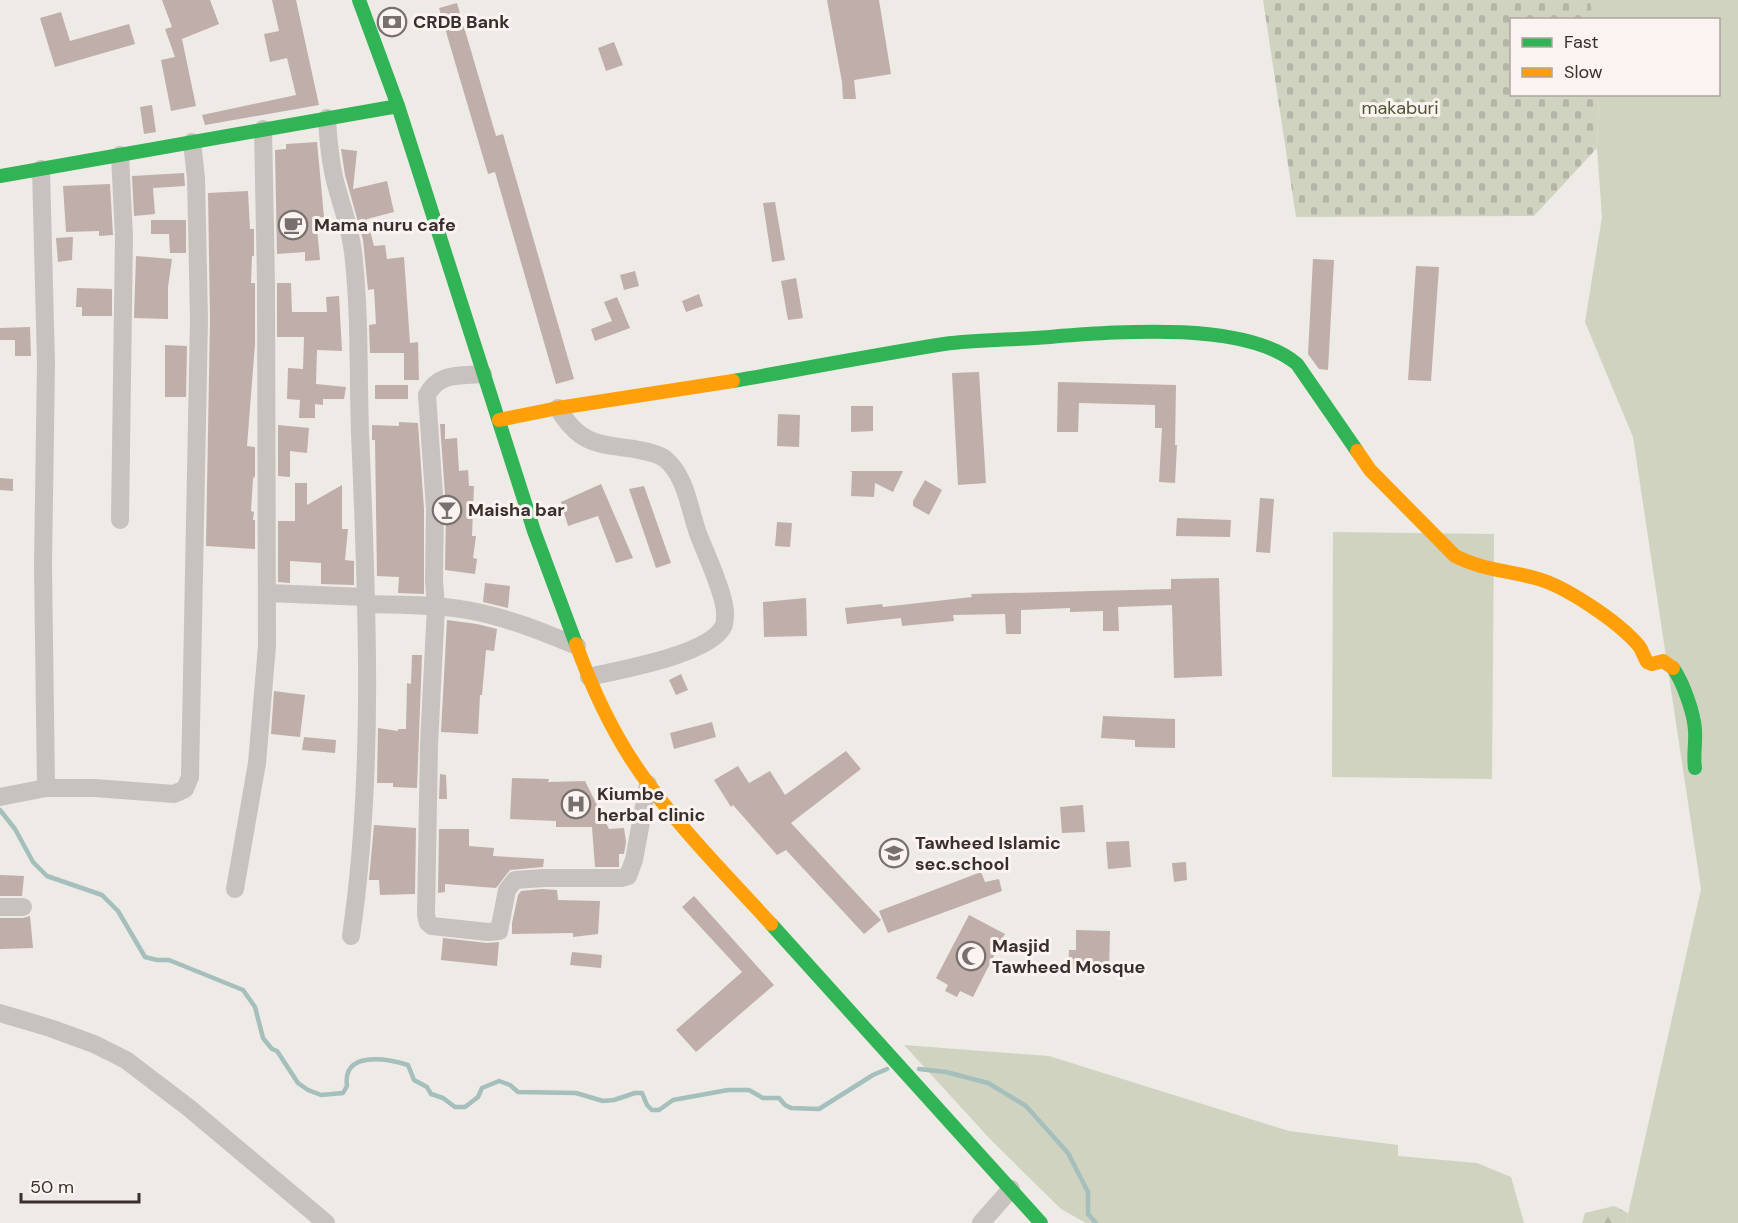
<svg xmlns="http://www.w3.org/2000/svg" width="1738" height="1223" font-family="'DM Sans',sans-serif">
  <defs>
    <pattern id="forest-firs" width="22" height="20" patternUnits="userSpaceOnUse" patternTransform="scale(1.5)"><rect width="22" height="20" fill="#d1d3c1"/><path d="M5 1l3.5 6h-7zM16 11l3.5 6h-7z" fill="#b4b5a6"/></pattern>
    <pattern id="cemetery-stones" width="16" height="16" patternUnits="userSpaceOnUse" patternTransform="scale(1.5)"><rect width="16" height="16" fill="#d1d3c1"/><path d="M2 7V4a2 2 0 0 1 4 0v3zM10 15v-3a2 2 0 0 1 4 0v3z" fill="#b4b5a6"/></pattern>
  </defs>
  <rect width="100%" height="100%" fill="#eeeae6"/>
  <g fill="#d1d3c1">
    <polygon points="1590,0 1738,0 1738,1223 1626,1223 1701,889 1633,437 1585,322 1602,217 1597,148 1599,95 1718,94 1718,20 1593,19"/>
    <polygon points="1333,532 1494,534 1492,779 1332,777"/>
    <polygon points="904,1045 1049,1056 1289,1131 1398,1145 1398,1156 1477,1163 1511,1177 1524,1223 1086,1223 1061,1209 990,1139"/>
  </g>
  <polygon fill="url(#forest-firs)" points="1614,1206 1628,1213 1626,1223 1582,1223 1585,1213"/>
  <polygon fill="url(#cemetery-stones)" points="1263,0 1590,0 1593,19 1512,20 1512,94 1599,95 1597,148 1534,216 1296,217"/>
  <g fill="none" stroke-linecap="round" stroke-linejoin="round">
    <g stroke="#a4bfbc" stroke-width="4.5">
      <path d="M 0,810 L 15,829 L 33,862 L 47,876 L 102,895 L 118,911 L 145,957 L 157,960 L 169,960 L 243,990 L 255,1007 L 263,1038 L 272,1049 L 277,1051 L 298,1083 L 308,1090 L 321,1095 L 343,1093 L 347,1086 C 342,1051 386,1058 408,1065 L 414,1080 L 427,1087 L 431,1094 L 443,1098 L 455,1107 L 465,1107 L 478,1097 L 482,1088 L 499,1081 L 510,1085 L 518,1092 L 576,1093 L 603,1101 L 614,1100 L 635,1093 L 642,1093 L 647,1105 L 652,1110 L 659,1110 L 673,1100 L 728,1090 L 749,1090 L 763,1098 L 779,1098 L 785,1105 L 791,1108 L 819,1109 L 873,1075 L 887,1069"/>
      <polyline points="919,1069 946,1072 988,1083 1026,1106 1068,1153 1088,1192 1088,1214 1096,1223"/>
    </g>
  </g>
  <g fill="#c0aeaa">
    <polygon points="162,0 210,0 219,24 182,39 196,106 171,111 161,60 175,57 165,29 172,27"/>
    <polygon points="272,0 296,0 319,105 205,125 202,115 296,95 287,58 270,62 264,34 279,31"/>
    <polygon points="827,0 879,0 891,74 854,80 856,99 843,99 842,82"/>
    <polygon points="457,3 496,136 503,134 574,379 556,384 495,172 488,174 439,8"/>
    <polygon points="61,12 70,41 129,24 135,44 55,67 40,18"/>
    <polygon points="614,42 623,65 606,71 598,48"/>
    <polygon points="152,105 156,132 144,134 140,107"/>
    <polygon points="317,142 324,217 316,218 320,260 305,261 305,252 277,254 275,150 286,149 286,144"/>
    <polygon points="341,149 357,151 353,189 387,181 394,212 367,219 374,246 385,245 387,259 404,257 410,343 418,342 419,380 404,380 404,353 370,353 369,325 376,324 374,289 368,290 363,240 345,175"/>
    <polygon points="184,173 185,186 153,188 155,214 134,216 132,176"/>
    <polygon points="110,184 113,235 99,236 99,231 66,232 63,186"/>
    <polygon points="248,191 250,229 254,229 254,256 252,256 251,283 255,283 255,344 247,446 255,447 255,476 253,479 251,511 254,512 253,520 255,520 255,549 206,546 210,319 208,193"/>
    <polygon points="775,202 785,260 772,262 763,203"/>
    <polygon points="151,220 186,220 186,253 170,253 169,234 151,234"/>
    <polygon points="73,237 72,260 58,262 56,238"/>
    <polygon points="136,256 172,259 168,287 168,319 134,318"/>
    <polygon points="1313,259 1334,260 1328,370 1319,369 1308,354"/>
    <polygon points="1416,266 1439,267 1431,381 1408,380"/>
    <polygon points="635,271 639,286 624,290 620,275"/>
    <polygon points="796,278 803,318 788,320 781,281"/>
    <polygon points="277,283 291,283 292,312 327,312 326,297 339,296 342,351 317,350 316,384 346,387 344,399 323,399 323,405 315,404 315,418 299,418 300,400 287,399 288,368 303,369 304,337 277,337"/>
    <polygon points="77,288 112,289 112,316 82,316 82,307 76,307"/>
    <polygon points="699,294 703,306 686,312 682,301"/>
    <polygon points="617,297 630,328 595,341 591,329 612,321 604,302"/>
    <polygon points="30,327 31,356 15,356 15,340 0,340 0,328"/>
    <polygon points="165,345 187,346 186,397 165,397"/>
    <polygon points="979,372 986,483 958,485 952,373"/>
    <polygon points="1058,382 1176,385 1175,445 1177,445 1175,483 1159,482 1162,428 1155,428 1155,405 1079,403 1078,432 1057,432"/>
    <rect x="375" y="385" width="33" height="14"/>
    <polygon points="851,406 873,406 873,431 851,432"/>
    <polygon points="778,414 800,415 799,447 777,446"/>
    <polygon points="399,422 418,423 424,509 424,594 398,593 399,577 377,576 375,440 372,440 372,425 399,426"/>
    <polygon points="440,424 445,424 445,439 457,438 459,471 468,470 469,486 474,486 472,536 476,536 473,558 477,559 475,574 445,570 446,509"/>
    <polygon points="278,425 309,428 307,453 290,451 290,477 278,476"/>
    <polygon points="850,471 903,471 893,492 875,483 874,497 851,496 852,472"/>
    <polygon points="0,478 13,479 13,491 0,490"/>
    <polygon points="925,480 942,490 929,515 913,506 913,501"/>
    <polygon points="295,483 307,483 307,505 342,485 342,529 348,529 345,560 354,561 354,585 321,584 321,563 290,561 290,583 278,582 278,521 295,521"/>
    <polygon points="601,484 633,558 616,563 598,516 568,526 561,502"/>
    <polygon points="644,486 671,563 656,568 629,489"/>
    <polygon points="1260,498 1274,499 1270,553 1256,552"/>
    <polygon points="1177,518 1231,520 1230,537 1176,536"/>
    <polygon points="777,522 792,523 790,547 775,546"/>
    <polygon points="1219,578 1222,676 1174,678 1172,605 1118,607 1119,631 1103,631 1103,611 1070,612 1070,608 1021,610 1021,634 1006,634 1005,614 953,615 954,621 902,626 901,618 847,624 845,608 882,604 883,607 972,597 971,594 1171,589 1171,579"/>
    <polygon points="485,583 510,586 508,608 483,602"/>
    <polygon points="806,598 807,636 764,637 763,602"/>
    <polygon points="447,620 477,624 497,629 494,651 486,650 482,695 480,695 478,734 441,732"/>
    <polygon points="412,655 422,655 417,788 393,787 393,783 377,783 378,728 398,731 398,729 406,729 407,683 411,684"/>
    <polygon points="681,674 688,690 676,695 669,680"/>
    <polygon points="274,691 305,695 300,737 271,734"/>
    <polygon points="1103,716 1175,719 1175,748 1135,747 1135,740 1101,738"/>
    <polygon points="712,722 716,737 674,749 670,733"/>
    <polygon points="304,737 336,740 335,753 302,750"/>
    <polygon points="846,751 861,769 791,823 881,920 864,934 786,850 777,855 733,805 731,807 714,780 738,766 749,783 770,771 785,795"/>
    <polygon points="440,774 446,775 447,799 439,799"/>
    <polygon points="512,778 549,779 548,782 585,781 609,829 624,828 626,842 624,854 619,854 619,867 595,867 592,827 556,827 556,821 510,819"/>
    <polygon points="1083,805 1085,832 1062,833 1060,807"/>
    <polygon points="374,825 416,828 415,894 380,895 379,880 369,880"/>
    <polygon points="439,829 469,829 469,846 494,848 493,856 544,859 543,867 510,870 496,888 445,884 445,892 438,893"/>
    <polygon points="1129,841 1131,867 1108,869 1106,842"/>
    <polygon points="1186,862 1187,880 1174,882 1172,863"/>
    <polygon points="981,872 985,882 999,879 1002,891 888,933 879,911"/>
    <polygon points="0,875 24,876 22,896 0,896"/>
    <polygon points="542,889 557,890 558,900 600,901 598,934 573,937 573,933 512,934 512,923 518,895 521,891"/>
    <polygon points="694,896 774,985 696,1052 676,1030 742,972 682,907"/>
    <polygon points="969,915 1005,934 973,997 960,991 957,997 945,991 948,985 936,978"/>
    <polygon points="30,916 33,948 0,949 0,918 23,918"/>
    <polygon points="1076,930 1110,931 1109,971 1068,970 1069,950 1076,950"/>
    <polygon points="443,938 487,943 499,942 497,966 441,960"/>
    <polygon points="572,952 602,955 601,968 570,965"/>
  </g>
  <g fill="none" stroke-linecap="round" stroke-linejoin="round">
    <g stroke="#c8c2bf" stroke-width="18">
      <path d="M 327,118 C 328,138 330,158 334,177 C 340,202 350,226 353,252 C 360,312 358,373 360,433 C 367,597 375,773 351,936"/>
      <polyline points="120,155 124,237 120,520"/>
      <path d="M 483,374 C 460,376 439,372 427,395 L 435,509 L 434,581 L 436,606 L 429,745 L 426,915 L 428,923 L 432,926 L 488,932 L 499,931 L 507,890 L 515,880 L 544,878 L 621,878 L 628,876 L 634,860 L 648,784"/>
      <path d="M 558,408 C 578,443 596,444 634,449 C 644,451 655,452 664,458 C 687,476 689,510 699,536 C 706,554 725,595 725,613 C 725,617 725,624 723,627 C 708,655 619,670 589,677"/>
      <polyline points="268,593 365,597"/>
      <path d="M 366,604 C 399,605 434,604 467,610 C 506,617 541,631 577,646"/>
      <polyline points="46,788 95,788 174,794 185,789 190,777 199,319 196,178 192,142"/>
      <polyline points="0,797 46,788 43,566 46,363 41,169"/>
      <polyline points="235,889 257,763 267,646 266,283 263,129"/>
      <polyline points="0,907 23,907"/>
      <polyline points="0,1013 50,1028 94,1044 126,1060 189,1108 326,1223"/>
      <polyline points="981,1223 1011,1189"/>
    </g>
    <g stroke="#30b455" stroke-width="14">
      <polyline points="359,0 398,106 534,531 576,644"/>
      <polyline points="0,176 398,106"/>
      <path d="M 733,381 C 803,369 874,355 944,344 C 974,340 1005,340 1035,338 C 1104,333 1242,318 1297,364 L 1357,451"/>
      <path d="M 1673,668 C 1683,682 1694,713 1695,730 C 1696,743 1693,755 1695,768"/>
      <polyline points="771,924 1041,1223"/>
    </g>
    <g stroke="#ff9f0a" stroke-width="14">
      <polyline points="499,420 558,408 733,381"/>
      <path d="M 1357,451 L 1370,470 L 1455,556 C 1482,570 1507,570 1535,578 C 1564,585 1619,622 1639,646 C 1642,650 1644,657 1647,662 L 1652,664 L 1663,661 L 1673,668"/>
      <path d="M 576,644 C 594,694 617,743 650,786 C 686,835 730,879 771,924"/>
    </g>
  </g>
  <defs>
    <g id="bank-ring" transform="scale(1.5)"><circle r="9.5" fill="#faf3ef" stroke="#78706d" stroke-width="1.5"/><path d="M-6-4H6V4H-6ZM0-2.3a2.3 2.3 0 1 0 0 4.6a2.3 2.3 0 1 0 0-4.6Z" fill="#78706d"/></g>
    <g id="cafe-ring" transform="scale(1.5)"><circle r="9.5" fill="#faf3ef" stroke="#78706d" stroke-width="1.5"/><path d="M-5.5-4.5H6V0H3Q3 3.5 0 3.5H-2.5Q-5.5 3.5-5.5 0ZM3-3.2v2h1.7v-2ZM-6 4.5H4V6H-6Z" fill="#78706d"/></g>
    <g id="bar-ring" transform="scale(1.5)"><circle r="9.5" fill="#faf3ef" stroke="#78706d" stroke-width="1.5"/><path d="M-6-5H6L.8 .8V4.5H3.5V6h-7V4.5H-.8V.8Z" fill="#78706d"/></g>
    <g id="hospital-ring" transform="scale(1.5)"><circle r="9.5" fill="#faf3ef" stroke="#78706d" stroke-width="1.5"/><path d="M-5-5h3v3.5h4V-5h3V5h-3V1.5h-4V5h-3Z" fill="#78706d"/></g>
    <g id="school-ring" transform="scale(1.5)"><circle r="9.5" fill="#faf3ef" stroke="#78706d" stroke-width="1.5"/><path d="M0-5L7-2L0 1L-7-2ZM-4 1L0 2.5L4 1V4Q0 6-4 4Z" fill="#78706d"/></g>
    <g id="mosque-ring" transform="scale(1.5)"><circle r="9.5" fill="#faf3ef" stroke="#78706d" stroke-width="1.5"/><path d="M3.5-4.9A6 6 0 1 0 3.5 4.9A5 5 0 1 1 3.5-4.9Z" fill="#78706d"/></g>
  </defs>
  <g fill-rule="evenodd">
    <use href="#bank-ring" x="392" y="22"/>
    <use href="#cafe-ring" x="293" y="225"/>
    <use href="#bar-ring" x="447" y="510"/>
    <use href="#hospital-ring" x="576" y="804"/>
    <use href="#school-ring" x="894" y="853"/>
    <use href="#mosque-ring" x="971" y="956"/>
  </g>
  <g text-anchor="middle" dominant-baseline="central" stroke-width="6" stroke-linejoin="round" paint-order="stroke">
    <g font-size="18" font-weight="bold" fill="#392f2c" stroke="#faf3ef" text-anchor="start">
      <text x="413" y="22">CRDB Bank</text>
      <text x="314" y="225">Mama nuru cafe</text>
      <text x="468" y="510">Maisha bar</text>
      <text x="597" y="794">Kiumbe<tspan x="597" dy="21">herbal clinic</tspan></text>
      <text x="915" y="843">Tawheed Islamic<tspan x="915" dy="21">sec.school</tspan></text>
      <text x="992" y="946">Masjid<tspan x="992" dy="21">Tawheed Mosque</tspan></text>
    </g>
    <g font-size="18" fill="#4d5532" stroke="#faf3ef">
      <text x="1400" y="108">makaburi</text>
    </g>
  </g>
  <rect x="1510" y="18" width="210" height="78" fill="#faf3ef" stroke="#ada5a1" stroke-width="1.5"/>
  <rect x="1522" y="38" width="30" height="9" fill="#30b455" stroke="#ada5a1" stroke-width="1.5"/>
  <text x="1564" y="48" font-size="18" fill="#392f2c">Fast</text>
  <rect x="1522" y="68" width="30" height="9" fill="#ff9f0a" stroke="#ada5a1" stroke-width="1.5"/>
  <text x="1564" y="78" font-size="18" fill="#392f2c">Slow</text>
  <path d="M21 1193v9h118v-9" fill="none" stroke="#392f2c" stroke-width="3"/>
  <text x="30" y="1193" font-size="18" fill="#392f2c" stroke="#faf3ef" stroke-width="4.5" paint-order="stroke">50 m</text>
</svg>
